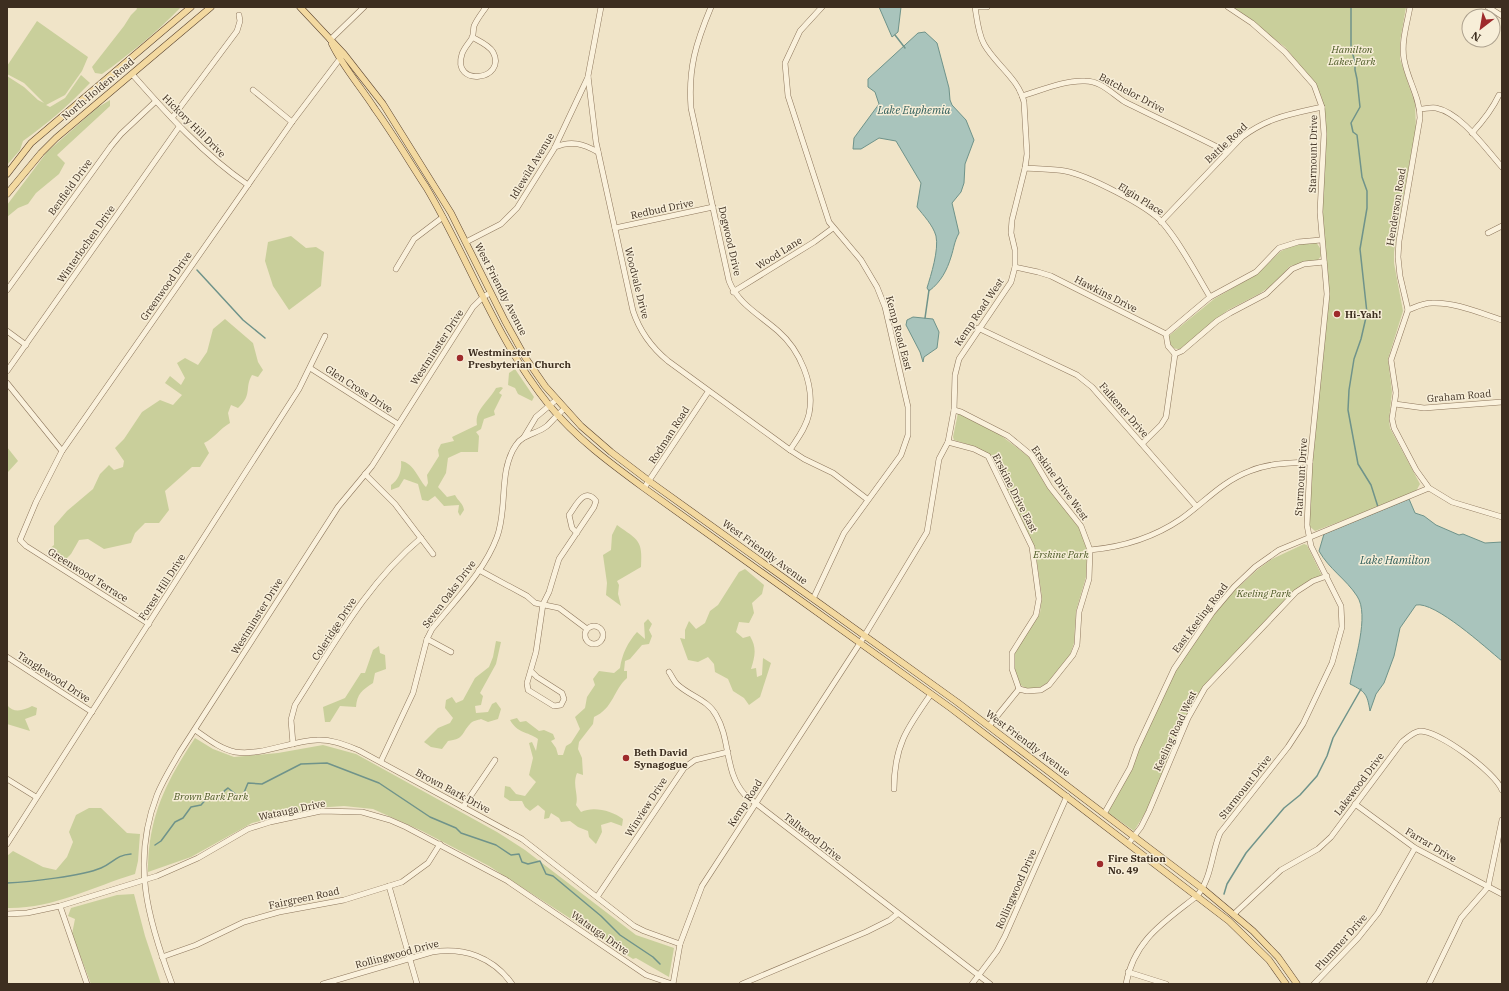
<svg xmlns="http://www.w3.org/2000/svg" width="1509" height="991" font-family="'IBM Plex Serif',serif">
  <rect width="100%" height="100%" fill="#f0e4c8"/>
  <g fill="#c9cf9b">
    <path d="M 136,7 L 181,7 C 157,32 130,54 102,74 L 95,73 L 92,67 L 124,26 L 131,15 L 137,9 Z"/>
    <polygon points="1232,7 1406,7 1400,42 1400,59 1415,104 1416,129 1402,203 1394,252 1394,263 1403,311 1388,359 1392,392 1389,420 1390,428 1420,484 1415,493 1315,531 1308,525 1308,503 1326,324 1322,213 1325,115 1321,96 1315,84 1285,47"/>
    <path d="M 37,21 L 88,57 L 82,71 L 65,95 L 46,105 L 50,107 L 65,98 L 81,75 L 90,83 C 69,105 47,124 23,141 L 20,150 L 7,165 L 7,76 L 24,87 L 38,100 L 44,103 L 24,83 L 7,74 L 7,66 Z"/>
    <polygon points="110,100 110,106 57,155 65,163 59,174 36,193 28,204 18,208 7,217 7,205 47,152 97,108"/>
    <polygon points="291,236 306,248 316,247 324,252 321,286 289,310 273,286 265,261 268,242"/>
    <path d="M 1316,242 L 1320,248 L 1321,256 L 1318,260 L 1290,266 L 1274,284 L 1259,294 L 1228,310 L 1180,349 C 1172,350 1170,344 1168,337 L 1170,335 L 1214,299 L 1257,274 L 1281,251 L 1297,244 Z"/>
    <path d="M 225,319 L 253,343 L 258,362 L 263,370 L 258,377 L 252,375 C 244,389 253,394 238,408 L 231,405 L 228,413 L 230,423 C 219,429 215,438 204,443 L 209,453 L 200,467 L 192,467 L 165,491 L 169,510 L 159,523 L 145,523 L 135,533 L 131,543 L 104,549 L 88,539 L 79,540 L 71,554 L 62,563 L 47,551 L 54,545 L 54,526 L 67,511 L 93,489 L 100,474 L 109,465 L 114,470 L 123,467 L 124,461 L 115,448 L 124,439 L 142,412 L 160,400 L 173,405 L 182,395 L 165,383 L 170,376 L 181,385 L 185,378 L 177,363 L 185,358 L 198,365 L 207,352 L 213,329 Z"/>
    <polygon points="515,369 534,397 532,401 518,394 515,388 508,385 509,373"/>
    <path d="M 501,387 L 503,388 L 499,393 L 502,395 L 494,411 L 495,415 L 484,419 L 481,429 L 476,432 L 479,436 L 478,452 L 461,452 L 448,458 L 446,473 L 438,487 L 447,497 L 455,495 C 458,501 463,503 464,510 L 460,516 L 458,512 L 459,505 L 444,506 L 435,496 L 428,501 L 422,500 L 418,484 L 404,479 L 399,487 L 391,490 L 391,485 C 399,480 402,470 401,461 C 414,463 418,479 426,487 L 428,483 L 427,475 L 439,456 L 438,450 L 441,444 L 454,441 L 452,437 L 477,425 C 474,410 490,400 496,388 Z"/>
    <polygon points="958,413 999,434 1029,457 1046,486 1080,529 1087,550 1086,577 1076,611 1074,643 1070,655 1047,683 1040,687 1036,689 1027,689 1019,684 1015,669 1014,653 1040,613 1042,597 1035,548 990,455 976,447 954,440 953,437"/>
    <polygon points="7,447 18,461 8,472 7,480"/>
    <path d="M 617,525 C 638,540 643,540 641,567 L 617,581 L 619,585 L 618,594 L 621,606 L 606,595 L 607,583 L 603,555 L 611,550 L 612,535 Z"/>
    <polygon points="1304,544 1307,545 1322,576 1294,592 1202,689 1147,810 1134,831 1107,812 1176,670 1214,615 1230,595 1257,570 1272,559"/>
    <path d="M 745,569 L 764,585 L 762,594 L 752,603 L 754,613 L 749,623 L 739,622 L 736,632 L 743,638 L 750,636 C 757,648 755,656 751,669 L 756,668 L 757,677 L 762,675 L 763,658 L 771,663 L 760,697 L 749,705 L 744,698 L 733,691 L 728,679 L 715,672 L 714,664 L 708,657 L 698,662 L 688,660 L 680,638 L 685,639 L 685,630 L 689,621 L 696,629 L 705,623 L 710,611 L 718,605 L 739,572 Z"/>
    <path d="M 648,619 L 652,624 L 649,630 L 652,636 L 649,644 L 642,645 L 630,659 L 625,661 L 624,671 L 627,671 L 627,678 C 614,689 613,709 594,717 L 593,724 L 579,742 L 578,749 L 582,758 L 583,775 L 577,773 C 572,785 579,795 576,805 L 581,812 C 594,806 612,811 623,819 L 622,826 L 611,822 L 601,825 L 602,832 L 596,844 L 589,837 L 588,831 L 578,827 L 570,821 L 561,822 L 559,818 L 551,813 L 549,818 L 544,819 L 545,811 L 538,805 L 530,811 L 525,807 L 522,801 L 510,801 L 504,797 L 505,786 L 510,787 L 516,794 L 525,796 L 536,782 L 529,775 L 533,758 L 529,743 L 532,742 L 536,751 L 538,739 C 527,731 518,734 510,720 L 517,718 L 520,722 L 526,721 L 539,731 L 544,730 L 553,734 L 555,739 L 551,741 L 556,748 L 558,755 L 563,755 L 566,746 L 571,743 L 580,729 L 575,717 L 585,708 L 587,697 L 595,685 L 593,679 L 599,671 L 614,673 L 620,668 C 622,654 628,642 637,632 L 645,639 L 644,623 Z"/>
    <path d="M 496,641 L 501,642 L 496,664 L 480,693 L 483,696 L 481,705 L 475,706 L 476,713 L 488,712 L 492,704 L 496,702 L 501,709 L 498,719 L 488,722 L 481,719 C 478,720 472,721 470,724 C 461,734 464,739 448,741 L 442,749 L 431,747 L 424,742 L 438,728 L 450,723 L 453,718 L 445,708 L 446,700 L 452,697 L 456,703 L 463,700 L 475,678 L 489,667 L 493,657 Z"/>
    <path d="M 379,646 L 380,653 L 385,655 L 386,669 L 375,673 L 373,683 C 362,690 357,694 356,707 L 340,706 L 330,722 L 325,722 L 323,707 L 345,698 L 361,673 L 365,673 L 373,650 Z"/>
    <path d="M 7,705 C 14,714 24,710 32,706 L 37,708 L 36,715 L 25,719 L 30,731 L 7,724 Z"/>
    <path d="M 195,738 L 213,749 L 234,757 L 278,753 L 323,745 L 356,754 L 497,832 L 525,850 L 636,935 L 674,948 L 669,977 L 636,958 L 633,959 L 489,866 L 422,831 L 373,809 L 344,806 L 314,808 L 252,823 L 191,857 L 148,872 C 148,818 165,783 195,738 Z"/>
    <path d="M 89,808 L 101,808 L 127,833 L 140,834 L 138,861 L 135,874 C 92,887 53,909 7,908 L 7,856 L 13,851 L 43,867 L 56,870 L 67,857 L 73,842 L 69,832 L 76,815 Z"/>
    <polygon points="134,894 145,936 161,984 91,984 72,934 75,919 68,916 71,908 117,895"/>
  </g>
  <g fill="#a9c4bc" stroke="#6f938a">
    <polygon points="879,7 901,7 898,32 892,37"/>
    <path d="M 925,32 L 937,43 L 949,88 L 950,100 L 952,105 L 966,120 L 974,140 L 965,164 L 964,183 L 961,192 L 952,203 L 959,233 C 954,242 954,248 951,257 C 947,270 941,282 929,291 L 927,288 C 931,275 939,250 936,236 C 933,225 923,215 917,207 L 921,183 L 896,141 L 879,138 L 861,149 L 853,149 L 854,138 L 879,104 L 875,92 L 868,87 L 868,79 L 918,33 Z"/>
    <polygon points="913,317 933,319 939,332 937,348 924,357 923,362 920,352 906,325 907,320"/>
    <path d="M 1409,499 L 1415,513 L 1424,516 L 1436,525 L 1459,535 L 1463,534 L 1485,543 L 1502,542 L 1502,661 C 1486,648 1435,601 1416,605 L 1400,628 L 1394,656 L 1384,683 L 1376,694 L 1370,711 C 1367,694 1366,692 1350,684 C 1354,662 1370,615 1357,596 C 1346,579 1329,569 1319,551 L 1324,534 Z"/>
  </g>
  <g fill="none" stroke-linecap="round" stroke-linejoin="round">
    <g stroke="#6f938a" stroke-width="1.5">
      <polyline points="1351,7 1351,48 1355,62 1355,70 1357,79 1360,107 1351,123 1353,132 1357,135 1362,177 1367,191 1367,208 1360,249 1367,313 1361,339 1354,359 1349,390 1348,410 1358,464 1371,485 1378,507"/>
      <polyline points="895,35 905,48"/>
      <polyline points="197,270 243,320 265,338"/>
      <polyline points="925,318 929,290"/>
      <path d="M 155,845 L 161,841 L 175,822 L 183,818 L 191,807 L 201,805 L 209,796 L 217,800 C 222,797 222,791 228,788 L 239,797 L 243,795 L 248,783 L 262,784 L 301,764 L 327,763 L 379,783 L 430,817 L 456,828 L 461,833 L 496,845 L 511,855 L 519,854 L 522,862 L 528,864 L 540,861 L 546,874 L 553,876 L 601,916 L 620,935 L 653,957 L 660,964"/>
      <path d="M 7,883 C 29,882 82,876 101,868 C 113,863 116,855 131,854"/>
      <polyline points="1224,894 1227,884 1246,853 1284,808 1300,795 1317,776 1327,756 1333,738 1361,689"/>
    </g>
    <g stroke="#8d765c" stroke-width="6">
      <g id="minor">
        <path d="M 601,7 L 588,76 L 596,142 L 633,311 C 640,332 651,347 668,361 L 790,450 L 804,459 L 833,473 L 867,499"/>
        <path d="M 711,7 C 696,43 688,68 691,108 L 729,281 C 738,304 760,315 778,331 C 800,350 815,385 809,414 C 806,428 797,439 790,450"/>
        <polyline points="975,7 987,7"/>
        <path d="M 1410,7 C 1407,24 1401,42 1404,59 C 1407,79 1420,97 1420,118 L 1399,241 L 1398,257 L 1400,276 L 1408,310 L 1391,360 L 1396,393 L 1392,419 L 1394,428 L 1416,470 L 1429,488 L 1452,502 L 1502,517"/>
        <polyline points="1488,7 1502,16"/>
        <path d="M 472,37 C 479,41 489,45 493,52 C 508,80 451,88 462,54 C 464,48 469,43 472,38 C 474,34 473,29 474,26 C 477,19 482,13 486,7"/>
        <polyline points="330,40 364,7"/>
        <path d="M 132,74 C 168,115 203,154 248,185"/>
        <polyline points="253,90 292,122"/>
        <path d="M 1022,96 C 1042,90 1065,80 1085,81 C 1102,81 1112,94 1125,102 C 1159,119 1194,135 1227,152"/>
        <path d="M 1420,109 C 1425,109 1431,107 1436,108 C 1461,113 1485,148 1502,167"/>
        <polyline points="172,118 237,31 240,21 239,15"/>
        <path d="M 1472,133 C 1483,121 1492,110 1499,95"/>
        <path d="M 555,147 C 572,140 583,144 598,152"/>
        <path d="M 1025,168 C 1038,169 1052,169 1065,171 C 1087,175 1146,205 1162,222 C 1181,244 1195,272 1210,297"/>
        <path d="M 1161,222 L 1242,137 C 1269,117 1291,114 1322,107"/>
        <polyline points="615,228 713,207"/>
        <polyline points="1488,233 1502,226"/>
        <polyline points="466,242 501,224 517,208 554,149 588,77"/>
        <polyline points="1015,267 1038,272 1051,276 1166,334"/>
        <polyline points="396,269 414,239 443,217"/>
        <polyline points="7,290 111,146 121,134 156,101"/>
        <polyline points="733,292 814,242 833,228"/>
        <path d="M 1408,310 C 1416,307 1423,303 1432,303 C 1455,302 1480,313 1502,320"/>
        <polyline points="978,328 1077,375 1092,387 1196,506"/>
        <polyline points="7,331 26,345"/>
        <polyline points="1166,334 1210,297 1256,272 1279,248 1298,242 1321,240"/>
        <polyline points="1166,334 1168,346 1175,354"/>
        <polyline points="1175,354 1182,351 1217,321 1230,313 1266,294 1292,269 1304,264 1324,262"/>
        <polyline points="310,368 398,424"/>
        <polyline points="7,371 179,127"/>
        <polyline points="7,383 62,451"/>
        <polyline points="1395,404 1424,408 1502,402"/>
        <polyline points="954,410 961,412 1008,436 1031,455 1050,487 1081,526 1090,550 1089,579 1079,612 1077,645 1073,655 1049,685 1041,690 1027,691 1019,689"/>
        <polyline points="524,437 536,417 556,400"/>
        <polyline points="948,442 974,449 988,456 1032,547 1039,599 1036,615 1012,653 1012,669 1019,689"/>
        <polyline points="1142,444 1161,425 1166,417 1175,354"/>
        <polyline points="365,474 395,504 433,554"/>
        <polyline points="644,488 708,392"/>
        <path d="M 1090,550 C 1123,547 1153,538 1181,519 C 1205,502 1221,482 1250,471 C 1269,463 1290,463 1310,462"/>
        <polyline points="479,570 527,596 535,603 559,608 587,629"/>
        <polyline points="813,599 844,533 901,455 908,435 908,407 885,307 877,287 861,260 829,222 788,96 785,63 800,31 822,7"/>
        <polyline points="149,624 26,546 20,540 36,502 62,451 292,122 342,56"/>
        <circle cx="594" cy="635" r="9"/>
        <polyline points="427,639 451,652"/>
        <polyline points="7,657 92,712"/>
        <path d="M 532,672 L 537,677 L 562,693 L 564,699 L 561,705 L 554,706 L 528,690 L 527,683 L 536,652 L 543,604 L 549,592 L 559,559 L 594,507 L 596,501 C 584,486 576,506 569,515 L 572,528 L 577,533"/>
        <path d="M 669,672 C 672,676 674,682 678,685 C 690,696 708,700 716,715 C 731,740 724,772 745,795 L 990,984"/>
        <polyline points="989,726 1019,689"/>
        <path d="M 195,730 C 207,738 220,749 235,752 C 262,756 290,741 317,740 C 331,739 345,745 358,750 L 522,839 L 634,926 L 644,931 L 680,944"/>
        <path d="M 293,744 L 291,720 L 295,705 C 333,646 367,583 421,538"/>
        <path d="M 381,761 L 413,693 L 427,639 L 432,629 C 455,600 484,572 497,537 C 508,508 498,471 516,445 C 523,434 537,434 547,426 C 553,420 558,414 564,409"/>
        <polyline points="7,779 36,797"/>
        <path d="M 894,789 C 894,746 907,728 931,694"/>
        <polyline points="1355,804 1415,848 1502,894"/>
        <polyline points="463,807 495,760"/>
        <polyline points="1104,814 1130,768 1137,748 1174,669 1212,613 1234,587 1255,567 1279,550 1429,488"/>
        <polyline points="7,844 299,389 325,336"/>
        <polyline points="1128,844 1141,827 1149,811 1188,718 1205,688 1296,592 1313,581 1327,576"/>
        <polyline points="389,886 417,984"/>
        <polyline points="597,897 684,768 695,760 728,752"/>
        <polyline points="60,906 87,984"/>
        <polyline points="7,914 27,913 60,906 157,876 198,858 248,829 270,822 321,811 362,812 390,820 406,827 506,880 646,975 672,984"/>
        <path d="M 1234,914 L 1281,870 L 1318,849 L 1331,837 L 1402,742 C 1407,738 1413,732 1420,731 C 1439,731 1495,772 1502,790"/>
        <polyline points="162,957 196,945 244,922 279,912 344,900 402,882 428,863 440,844"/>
        <polyline points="1128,972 1166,984"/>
        <path d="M 172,984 C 148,920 131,862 157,795 C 163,780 172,766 180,752 L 338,507 L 372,466 L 473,307 L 483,297 L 490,293"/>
        <path d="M 323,984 L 432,952 C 464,947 493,957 512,984"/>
        <path d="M 673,984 L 680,944 L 702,886 L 860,643 L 927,532 L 939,459 L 948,442 L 954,410 L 955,375 L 959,359 L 1011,282 L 1015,267 L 1015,250 L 1011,233 L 1012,220 L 1025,168 L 1027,154 L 1024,102 C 1019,79 995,64 984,44 C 978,33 977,19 975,7"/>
        <polyline points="742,984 866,932 890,920 897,914"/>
        <polyline points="972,984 997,951 1005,936 1067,796"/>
        <path d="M 1126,984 C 1134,940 1164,922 1197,896 C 1212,877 1211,855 1220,833 L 1288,747 L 1303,724 L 1332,663 L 1342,627 L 1341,606 L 1311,546 L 1307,525 L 1310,462 L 1327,294 L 1320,212 L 1324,134 L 1322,107 L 1314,85 L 1285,52 L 1252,23 L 1228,7"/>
        <polyline points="1314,984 1358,938 1378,913 1415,848"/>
        <polyline points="1429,984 1461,918 1488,887 1502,820"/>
      </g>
    </g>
    <g stroke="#5b4430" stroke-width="7">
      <g id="major">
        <polyline points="300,7 344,54 383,104 451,213 505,321 525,357 545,386 581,426 611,452 649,481 957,702 1203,889 1253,931 1278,957 1297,984"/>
        <path d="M 332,44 C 343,67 361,87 375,109 C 393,134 409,161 426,187 C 469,259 496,340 549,405 C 576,438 610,463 644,488 L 952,709 L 1229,921 L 1269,960 L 1286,984"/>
        <polyline points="7,174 31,143 191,7"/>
        <polyline points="7,194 41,153 56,138 211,7"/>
      </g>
    </g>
    <use href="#minor" stroke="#faf1dc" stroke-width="5"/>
    <use href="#major" stroke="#f3d9a0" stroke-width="6"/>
  </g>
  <g fill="#9e2a2b" stroke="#f7eed8" stroke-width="1.5">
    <circle cx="1337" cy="314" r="4"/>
    <circle cx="460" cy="358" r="4"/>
    <circle cx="626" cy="758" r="4"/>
    <circle cx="1100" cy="864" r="4"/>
  </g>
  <g text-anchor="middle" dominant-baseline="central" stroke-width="3" stroke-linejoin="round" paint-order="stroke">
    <g font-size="10" font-style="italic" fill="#4d5a26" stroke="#f7eed8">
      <text x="1352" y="49">Hamilton<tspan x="1352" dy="12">Lakes Park</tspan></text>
      <text x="1061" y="554">Erskine Park</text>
      <text x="1264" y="593">Keeling Park</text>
      <text x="211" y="796">Brown Bark Park</text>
    </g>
    <g font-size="10" fill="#3d2e20" stroke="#f7eed8">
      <text transform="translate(98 89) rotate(-40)">North Holden Road</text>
      <text transform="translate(1132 93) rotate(28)">Batchelor Drive</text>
      <text transform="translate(194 126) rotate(45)">Hickory Hill Drive</text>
      <text transform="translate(1226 143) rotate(-43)">Battle Road</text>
      <text transform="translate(1313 154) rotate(-89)">Starmount Drive</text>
      <text transform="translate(532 166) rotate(-59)">Idlewild Avenue</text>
      <text transform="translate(70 187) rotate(-54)">Benfield Drive</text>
      <text transform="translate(1141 199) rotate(32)">Elgin Place</text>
      <text transform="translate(1396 207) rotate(-81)">Henderson Road</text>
      <text transform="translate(662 209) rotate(-12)">Redbud Drive</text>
      <text transform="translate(730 241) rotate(77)">Dogwood Drive</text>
      <text transform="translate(86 244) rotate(-55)">Winterlochen Drive</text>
      <text transform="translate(779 253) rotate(-32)">Wood Lane</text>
      <text transform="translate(637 283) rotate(76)">Woodvale Drive</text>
      <text transform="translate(166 286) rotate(-55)">Greenwood Drive</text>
      <text transform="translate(501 289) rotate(63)">West Friendly Avenue</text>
      <text transform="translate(1106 294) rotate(27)">Hawkins Drive</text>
      <text transform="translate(979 312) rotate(-56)">Kemp Road West</text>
      <text transform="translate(899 333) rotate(75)">Kemp Road East</text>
      <text transform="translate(437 347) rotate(-57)">Westminster Drive</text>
      <text transform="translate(359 389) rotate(33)">Glen Cross Drive</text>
      <text transform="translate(1459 396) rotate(-5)">Graham Road</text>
      <text transform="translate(1124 410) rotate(49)">Falkener Drive</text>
      <text transform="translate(669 435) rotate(-57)">Rodman Road</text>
      <text transform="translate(1301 477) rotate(-86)">Starmount Drive</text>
      <text transform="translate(1060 483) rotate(54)">Erskine Drive West</text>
      <text transform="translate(1015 493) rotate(63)">Erskine Drive East</text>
      <text transform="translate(765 552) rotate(36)">West Friendly Avenue</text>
      <text transform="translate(88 575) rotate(32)">Greenwood Terrace</text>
      <text transform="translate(162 587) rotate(-57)">Forest Hill Drive</text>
      <text transform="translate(449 594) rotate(-53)">Seven Oaks Drive</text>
      <text transform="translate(257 616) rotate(-58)">Westminster Drive</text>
      <text transform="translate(1200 618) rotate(-53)">East Keeling Road</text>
      <text transform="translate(334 629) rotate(-57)">Coleridge Drive</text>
      <text transform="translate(54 677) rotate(33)">Tanglewood Drive</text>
      <text transform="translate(1175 731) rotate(-65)">Keeling Road West</text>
      <text transform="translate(1028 743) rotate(37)">West Friendly Avenue</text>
      <text transform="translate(1359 784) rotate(-53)">Lakewood Drive</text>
      <text transform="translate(1245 787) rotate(-52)">Starmount Drive</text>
      <text transform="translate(453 791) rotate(28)">Brown Bark Drive</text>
      <text transform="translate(745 803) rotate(-57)">Kemp Road</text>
      <text transform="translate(646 807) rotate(-57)">Winview Drive</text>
      <text transform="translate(292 810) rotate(-12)">Watauga Drive</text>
      <text transform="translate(813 837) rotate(38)">Tallwood Drive</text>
      <text transform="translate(1431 845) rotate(31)">Farrar Drive</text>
      <text transform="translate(1016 889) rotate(-66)">Rollingwood Drive</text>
      <text transform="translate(304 898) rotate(-12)">Fairgreen Road</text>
      <text transform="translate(600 933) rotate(35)">Watauga Drive</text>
      <text transform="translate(1341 942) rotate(-48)">Plummer Drive</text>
      <text transform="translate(397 954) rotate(-15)">Rollingwood Drive</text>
    </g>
    <g font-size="10" font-weight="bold" fill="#3d2e20" stroke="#f7eed8" text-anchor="start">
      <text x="1345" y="314">Hi-Yah!</text>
      <text x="468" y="352">Westminster<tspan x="468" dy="12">Presbyterian Church</tspan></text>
      <text x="634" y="752">Beth David<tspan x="634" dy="12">Synagogue</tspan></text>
      <text x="1108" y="858">Fire Station<tspan x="1108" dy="12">No. 49</tspan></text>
    </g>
    <g font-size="11" font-style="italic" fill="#2f5d5a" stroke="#f7eed8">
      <text x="914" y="110">Lake Euphemia</text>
      <text x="1395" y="560">Lake Hamilton</text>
    </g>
  </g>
  <rect width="1509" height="991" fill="none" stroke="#3d2e20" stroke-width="16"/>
  <g transform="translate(1481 28) rotate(211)"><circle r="19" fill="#f7eed8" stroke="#ada18e"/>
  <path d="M0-3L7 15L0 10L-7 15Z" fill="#9e2a2b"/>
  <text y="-6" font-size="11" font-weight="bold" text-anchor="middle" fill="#3d2e20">N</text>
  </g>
</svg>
